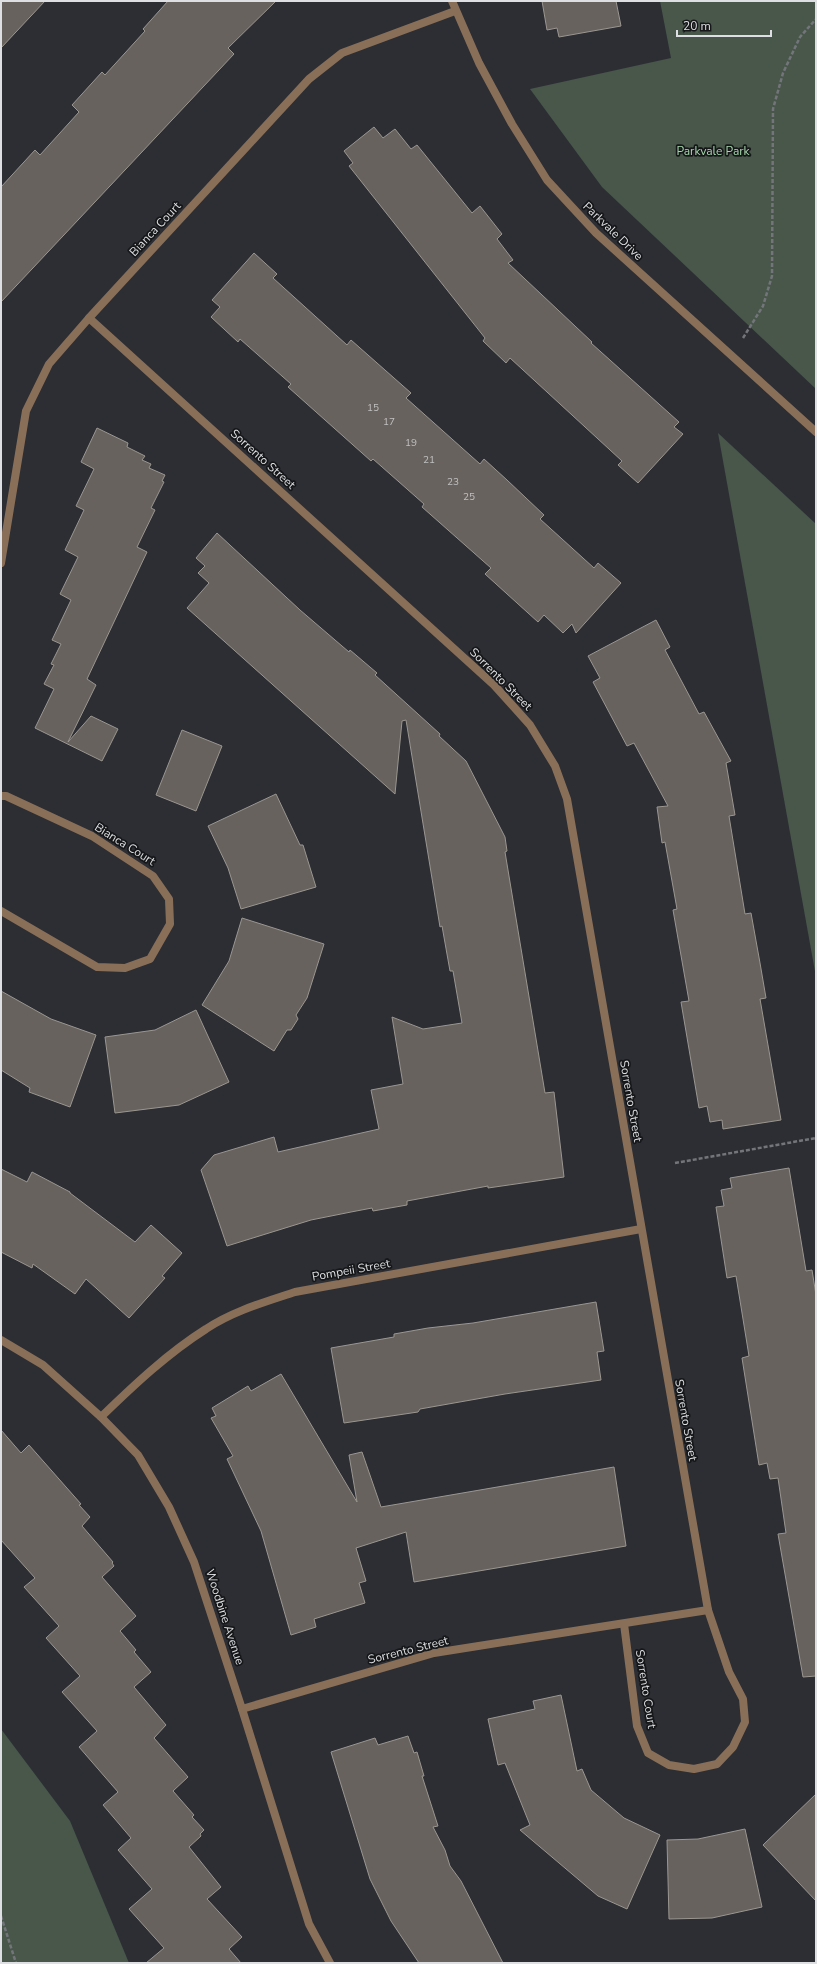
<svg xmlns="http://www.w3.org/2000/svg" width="817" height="1964" font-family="'Nunito Sans',sans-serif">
  <rect width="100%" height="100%" fill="#2c2e34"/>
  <g fill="#48574a">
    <polygon points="660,1 816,1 816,389 602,187 530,89 671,58"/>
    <polygon points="718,433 816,524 816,977"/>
    <polygon points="1,1729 70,1821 129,1963 1,1963"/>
  </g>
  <g fill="#67625d" stroke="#9b9690">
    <polygon points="1,1 45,1 1,48"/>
    <polygon points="168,1 276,1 228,48 234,54 1,302 1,187 35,150 40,155 79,112 72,105 102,72 105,75 145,31 143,29"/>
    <polygon points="542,1 616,1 621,26 559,37 557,28 547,30"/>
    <polygon points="374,127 383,138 395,129 411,149 417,145 472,213 480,206 502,234 497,239 513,260 508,263 592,342 591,343 679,422 674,427 683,434 638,483 618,465 622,461 510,358 506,363 483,341 485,338 349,166 353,163 344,151"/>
    <polygon points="254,253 277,274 273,278 347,345 351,340 411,393 406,398 480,464 484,459 507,480 544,515 540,519 594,568 598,563 621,583 576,633 572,624 563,633 544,615 538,622 485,574 491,568 422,507 424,504 373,459 371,461 288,387 291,384 240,339 238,342 211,317 220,307 212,300"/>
    <polygon points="97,428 128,443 127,447 145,456 142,460 151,464 149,468 165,475 162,481 164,482 151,508 155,510 137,547 147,552 87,679 96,685 68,742 91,716 118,729 102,761 35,728 54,689 44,684 54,665 51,664 61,644 52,640 71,600 60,594 78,557 65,550 84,510 76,506 94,469 81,462"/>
    <polygon points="217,533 300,610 349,652 350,650 377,673 375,675 440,734 439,736 466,761 505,837 507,851 505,852 545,1093 554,1092 564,1177 488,1188 488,1186 407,1201 407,1205 373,1211 372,1208 351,1212 311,1220 227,1246 201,1170 214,1155 274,1137 278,1152 379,1129 371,1090 403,1084 392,1017 423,1029 462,1023 453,971 450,971 442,926 440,927 406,720 402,721 395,794 187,608 209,583 198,573 205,566 196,558"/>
    <polygon points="656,620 670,647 665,650 699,714 704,712 731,761 726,763 735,815 729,816 745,914 751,913 760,963 766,998 760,999 781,1120 723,1129 722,1120 710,1122 707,1106 699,1108 681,1002 689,1001 673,910 677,909 665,842 662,843 657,807 668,806 634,743 627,746 593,682 600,678 588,656"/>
    <polygon points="182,730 222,746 196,811 156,795"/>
    <polygon points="276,794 300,845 303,845 316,887 241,909 228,868 208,826"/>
    <polygon points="242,918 324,944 307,998 296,1015 298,1019 291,1030 287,1030 274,1051 202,1005 229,961"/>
    <polygon points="1,991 51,1019 96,1035 70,1107 29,1092 30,1088 1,1070"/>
    <polygon points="196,1010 229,1082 179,1105 115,1113 105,1037 155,1030"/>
    <polygon points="789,1168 806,1271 812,1270 816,1295 816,1676 803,1677 778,1534 786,1533 778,1478 770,1479 767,1463 759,1465 742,1358 749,1356 736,1276 727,1278 716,1207 724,1206 721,1190 732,1188 730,1178"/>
    <polygon points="1,1169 27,1182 32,1172 70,1192 70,1193 135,1242 151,1225 182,1253 162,1276 165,1278 129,1318 86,1279 75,1294 33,1264 32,1268 1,1252"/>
    <polygon points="596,1302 604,1351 597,1352 601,1380 505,1394 420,1409 418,1412 344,1423 331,1348 394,1337 394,1334 428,1328 473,1323"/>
    <polygon points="281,1374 357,1502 349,1455 362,1452 381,1507 614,1467 626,1546 414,1582 406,1532 356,1548 366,1581 359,1583 365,1603 314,1619 316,1627 291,1635 261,1531 227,1459 233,1456 211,1418 216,1416 212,1408 248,1386 251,1391"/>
    <polygon points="1,1430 21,1453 29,1445 81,1504 79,1505 90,1517 82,1526 113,1562 112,1563 114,1566 102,1577 136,1616 120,1631 136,1650 134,1652 151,1672 134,1687 166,1725 154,1738 188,1777 173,1791 194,1815 192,1817 204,1830 200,1834 201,1836 189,1847 221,1887 207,1899 242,1937 229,1949 241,1963 146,1963 164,1948 129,1909 152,1889 118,1850 131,1838 103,1805 118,1792 79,1747 97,1731 62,1692 80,1676 46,1638 59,1626 24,1587 35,1578 1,1540"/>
    <polygon points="561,1695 577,1771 582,1769 591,1790 624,1818 660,1835 627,1909 598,1896 520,1830 530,1825 505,1763 498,1765 488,1719 535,1709 533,1701"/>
    <polygon points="408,1736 414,1753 417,1752 424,1776 422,1776 438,1826 433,1827 445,1850 450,1866 461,1881 503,1963 419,1963 391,1921 370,1879 331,1752 375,1738 378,1745"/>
    <polygon points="816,1794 816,1901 763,1845"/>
    <polygon points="745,1829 762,1907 712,1918 669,1919 667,1840 698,1839"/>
  </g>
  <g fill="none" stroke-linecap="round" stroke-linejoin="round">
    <g stroke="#73757a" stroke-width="2.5" stroke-dasharray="4 2" stroke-linecap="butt">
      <polyline points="743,338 763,306 772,276 773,109 783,73 800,37 816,19"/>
      <polyline points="675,1163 816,1138"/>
      <polyline points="1,1916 16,1963"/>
    </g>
    <g stroke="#8a6f58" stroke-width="8">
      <polyline points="452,1 479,63 512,124 547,180 596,233 816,432"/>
      <polyline points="89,318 494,685 530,725 555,766 567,799 708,1610 729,1672 743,1699 745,1722 733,1747 717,1764 694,1769 669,1765 648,1753 637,1726 624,1624"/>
      <polyline points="1,563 26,411 49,364 89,318 309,79 342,53 455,11"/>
      <polyline points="1,796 6,796 92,836 153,876 169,899 170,924 150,959 125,968 97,967 1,911"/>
      <polyline points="1,1340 43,1365 101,1417 138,1455 169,1507 194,1562 242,1709 309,1924 330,1963"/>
      <path d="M 101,1417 C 134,1385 168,1353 206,1329 C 233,1311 265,1302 295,1292 L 641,1229"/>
      <polyline points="242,1709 434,1653 708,1610"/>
    </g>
  </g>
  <g text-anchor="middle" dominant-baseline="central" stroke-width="3.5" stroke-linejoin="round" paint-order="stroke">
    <g font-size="10" fill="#c0c0c1">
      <text x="373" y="408">15</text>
      <text x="389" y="422">17</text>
      <text x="411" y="443">19</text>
      <text x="429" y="460">21</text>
      <text x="453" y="482">23</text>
      <text x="469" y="497">25</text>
    </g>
    <g font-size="12" fill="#a6d7ad" stroke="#161719">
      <text x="713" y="151">Parkvale Park</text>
    </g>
    <g font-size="12" fill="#dddfe2" stroke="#161719">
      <text transform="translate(155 229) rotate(-47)">Bianca Court</text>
      <text transform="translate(613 231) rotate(44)">Parkvale Drive</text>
      <text transform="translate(263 459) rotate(42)">Sorrento Street</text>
      <text transform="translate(501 679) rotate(45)">Sorrento Street</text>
      <text transform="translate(125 844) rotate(32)">Bianca Court</text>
      <text transform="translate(631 1101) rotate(80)">Sorrento Street</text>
      <text transform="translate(351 1270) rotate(-10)">Pompeii Street</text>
      <text transform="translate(686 1420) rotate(80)">Sorrento Street</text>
      <text transform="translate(225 1617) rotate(72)">Woodbine Avenue</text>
      <text transform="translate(408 1650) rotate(-14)">Sorrento Street</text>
      <text transform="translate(646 1689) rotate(81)">Sorrento Court</text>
    </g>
  </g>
  <rect width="817" height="1964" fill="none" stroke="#dddfe2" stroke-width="4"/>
  <path d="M677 30v6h94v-6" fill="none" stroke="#dddfe2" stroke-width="2"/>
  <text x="683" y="30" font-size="12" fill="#dddfe2" stroke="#161719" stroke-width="3" paint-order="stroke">20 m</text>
</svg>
